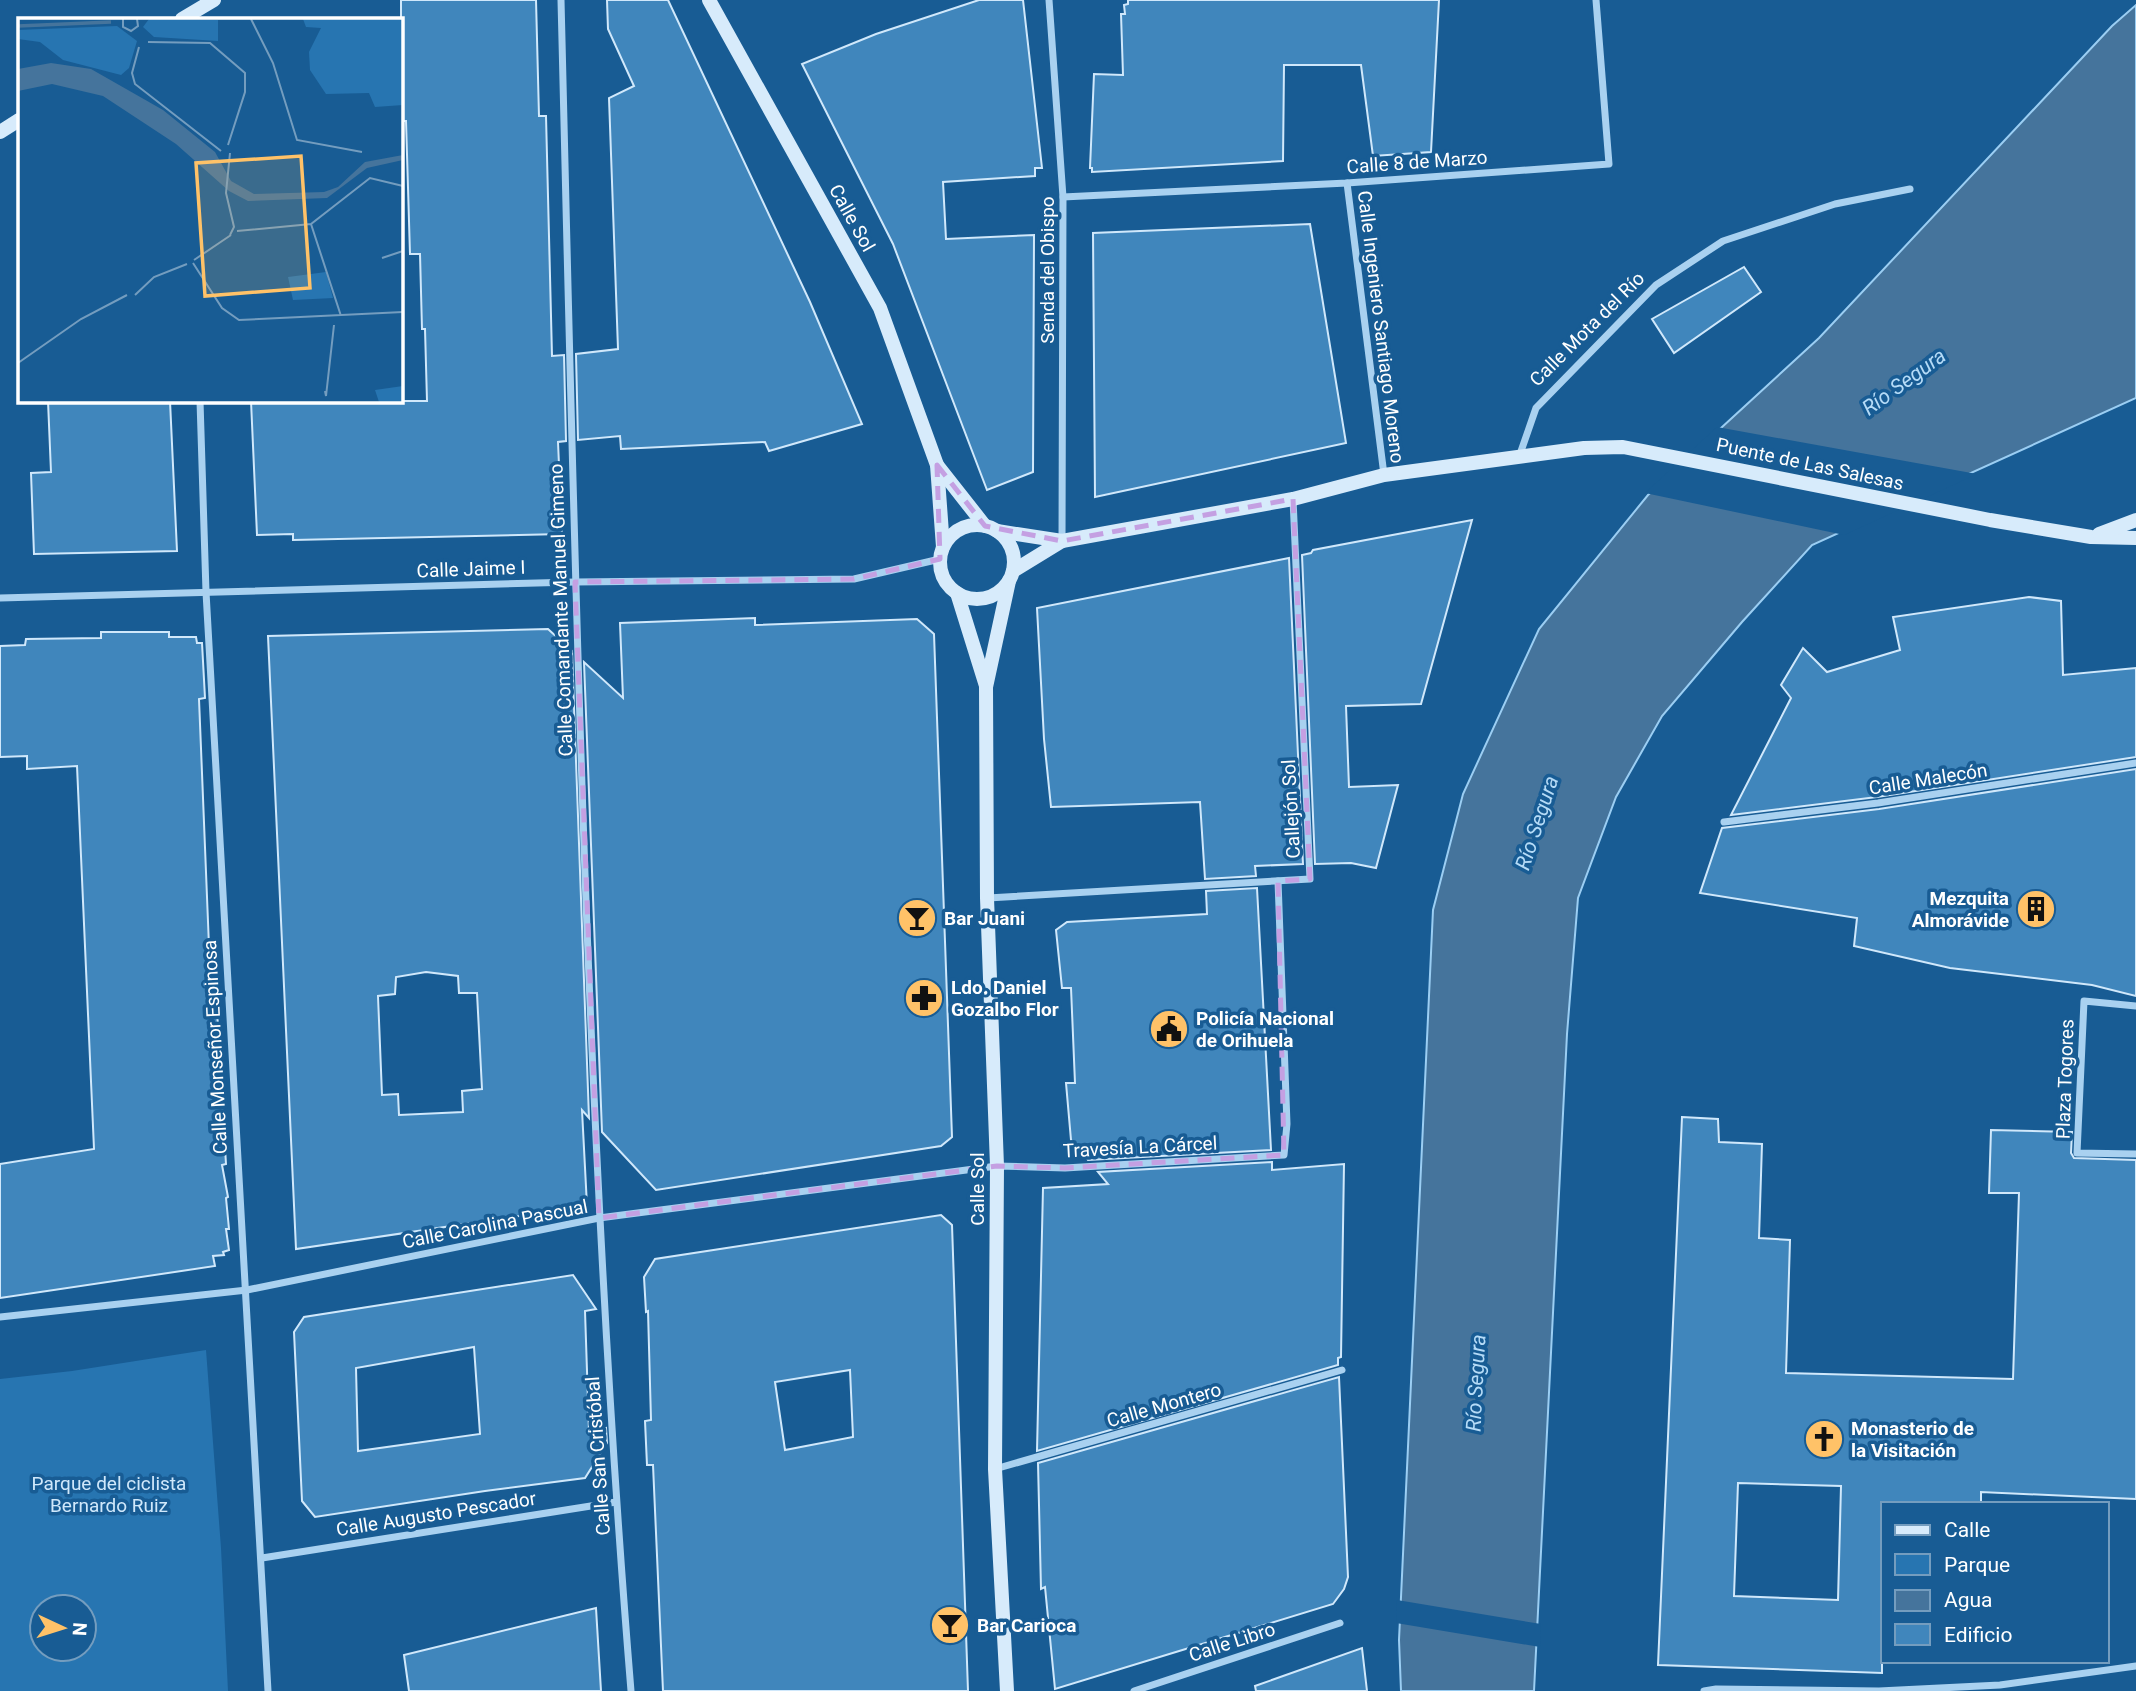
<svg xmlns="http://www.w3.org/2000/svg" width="2136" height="1691" font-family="Roboto,sans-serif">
  <rect width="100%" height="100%" fill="#185c94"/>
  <path fill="#2775b1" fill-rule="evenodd" d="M 206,1350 L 221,1548 L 228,1691 L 0,1691 L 0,1379 L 72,1371 ZM 42,1607 L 84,1607 L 84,1649 L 42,1649 Z"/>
  <polygon fill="#45749c" stroke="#9bcef3" stroke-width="2" points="2136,5 2136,398 1812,545 1742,622 1662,716 1616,797 1578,898 1567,1034 1534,1691 1401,1691 1399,1640 1433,910 1463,794 1539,629 1648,495 1819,338 2112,26"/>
  <g fill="#185c94">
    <polygon points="1717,427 1977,474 1844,535 1645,493"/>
    <polygon points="1397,1600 1541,1624 1540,1647 1396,1623"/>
  </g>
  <g fill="#4086bc" stroke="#d0e8fb" stroke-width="2" fill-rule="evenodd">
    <polygon points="401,0 536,0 539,116 546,116 552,356 564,355 566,441 558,442 562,534 293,540 293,534 257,535 251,401 427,401 425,329 422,329 420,254 410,254 406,121 401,121"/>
    <polygon points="607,0 668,0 810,302 862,424 769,451 765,442 621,449 620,436 578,440 576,354 618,349 609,98 634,86 608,29"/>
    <polygon points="979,0 1023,0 1042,168 1035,168 1035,176 943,182 946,239 1034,235 1033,472 987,490 893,244 802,64 876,34"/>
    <polygon points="1128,0 1439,0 1431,152 1373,156 1361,65 1284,65 1283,161 1092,172 1092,168 1090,168 1094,74 1123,75 1121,14 1125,14 1124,5 1128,4"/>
    <polygon points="1310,224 1346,443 1095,497 1093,233"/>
    <polygon points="1744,267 1761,292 1674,353 1652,319"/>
    <polygon points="48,401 170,401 177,551 34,554 31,473 51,472"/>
    <polygon points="1472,520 1421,704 1346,706 1349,787 1398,785 1376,868 1351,863 1315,864 1302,555 1311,553 1313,550"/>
    <polygon points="1289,558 1303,864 1255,866 1256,876 1205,879 1200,802 1051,807 1044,739 1037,608"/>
    <polygon points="2029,597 2061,601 2063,675 2136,668 2136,757 1877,797 1731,815 1791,698 1781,685 1803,648 1827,672 1900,650 1893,617"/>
    <polygon points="755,618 755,625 917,619 934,634 952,1137 941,1146 656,1190 602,1132 584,662 623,698 620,623"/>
    <path d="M 548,629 L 572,651 L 589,1118 L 582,1110 L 587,1206 L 296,1249 L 268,636 ZM 426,972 L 458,976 L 459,993 L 477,993 L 482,1089 L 462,1091 L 463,1112 L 399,1115 L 398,1094 L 382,1095 L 378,996 L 395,994 L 396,977 Z"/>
    <polygon points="101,632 169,632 169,637 196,637 197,643 202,643 205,698 199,699 210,971 220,1036 212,1038 223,1113 220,1114 225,1148 226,1164 222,1165 228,1197 226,1198 229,1229 226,1229 229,1250 223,1252 224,1255 213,1256 215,1266 0,1298 0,1164 94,1149 77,766 27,769 27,756 0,757 0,646 25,645 26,639 101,638"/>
    <polygon points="2136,769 2136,996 2092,985 1950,968 1854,946 1857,918 1700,893 1722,828 1879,809"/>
    <polygon points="1257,888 1271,1150 1088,1160 1071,1140 1066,1083 1075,1083 1071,988 1062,988 1056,930 1067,922 1207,914 1206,891"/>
    <path d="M 1682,1117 L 1718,1119 L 1719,1142 L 1762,1144 L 1759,1238 L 1790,1240 L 1786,1373 L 2013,1379 L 2019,1193 L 1989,1193 L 1991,1130 L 2072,1132 L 2071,1153 L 2074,1158 L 2136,1160 L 2136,1499 L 1981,1492 L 1981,1504 L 1882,1504 L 1882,1673 L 1658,1665 ZM 1738,1483 L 1841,1486 L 1838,1600 L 1734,1596 Z"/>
    <polygon points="1272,1162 1272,1170 1344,1164 1341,1357 1338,1358 1338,1365 1037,1451 1043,1188 1108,1184 1098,1172"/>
    <path d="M 941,1215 L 952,1225 L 968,1691 L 663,1691 L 653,1465 L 647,1465 L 645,1421 L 651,1420 L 648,1311 L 646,1312 L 644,1277 L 655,1259 ZM 850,1370 L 853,1437 L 785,1450 L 775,1382 Z"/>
    <path d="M 573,1275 L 596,1309 L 585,1311 L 589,1431 L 606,1428 L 607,1443 L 585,1478 L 485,1491 L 315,1517 L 302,1501 L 294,1332 L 304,1317 ZM 474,1347 L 480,1434 L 358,1451 L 356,1368 Z"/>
    <polygon points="1339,1377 1348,1577 1344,1589 1333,1604 1055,1689 1045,1587 1041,1589 1038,1463"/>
    <polygon points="596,1608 601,1691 409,1691 404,1655"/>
    <polygon points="1362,1648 1367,1691 1256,1691 1255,1686"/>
  </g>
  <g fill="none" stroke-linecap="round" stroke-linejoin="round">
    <g stroke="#a9d1f0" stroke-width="7">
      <path d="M 561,0 C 575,564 585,1129 631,1691"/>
      <polyline points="1049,0 1063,197 1062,541"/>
      <polyline points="1347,183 1384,475"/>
      <polyline points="1063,197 1347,183 1609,164 1596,0"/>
      <polyline points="200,401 206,592 268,1691"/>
      <polyline points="1519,457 1536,408 1656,285 1723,241 1835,204 1910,189"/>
      <polyline points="0,598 575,582 854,579 940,559"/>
      <polyline points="1724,822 1878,803 2136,763"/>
      <polyline points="988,898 1310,879 1293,499"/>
      <polyline points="2136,1006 2084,1001 2077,1153 2136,1154"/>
      <polyline points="0,1317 247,1290 599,1218 997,1166 1065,1168 1284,1155 1287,1124 1278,881"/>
      <polyline points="995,1469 1342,1370"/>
      <polyline points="262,1558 616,1502"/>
      <polyline points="1134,1691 1340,1623"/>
      <polyline points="1704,1691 1716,1689 1879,1691 2000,1685 2136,1666"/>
    </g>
    <g stroke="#d7ebfb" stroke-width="14">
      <polyline points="709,0 880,308 937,465 943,547"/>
      <polyline points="182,19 214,0"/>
      <polyline points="0,132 19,120"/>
      <polyline points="937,465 985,526"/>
      <circle cx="977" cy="562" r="37"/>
      <polyline points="997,531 1062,541 1293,499 1384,475 1584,448 1623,447 1990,520 2091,537 2136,538"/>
      <polyline points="2099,534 2136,520"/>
      <polyline points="1013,571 1062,541"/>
      <polyline points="957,593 986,686"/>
      <polyline points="1007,1691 995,1469 997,1166 987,898 986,687 1009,581"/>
    </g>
  </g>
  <path fill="none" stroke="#c4a0e2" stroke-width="5" stroke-dasharray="14 9" stroke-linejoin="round" d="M 937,465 L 985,526 L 1062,541 L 1293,499 L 1310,879 L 1278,881 L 1284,1155 L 1065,1168 L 997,1166 L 599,1218 L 575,582 L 854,579 L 940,559 Z"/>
  <defs>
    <g id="building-disc" transform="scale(2.0125)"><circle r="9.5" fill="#ffc268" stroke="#185c94"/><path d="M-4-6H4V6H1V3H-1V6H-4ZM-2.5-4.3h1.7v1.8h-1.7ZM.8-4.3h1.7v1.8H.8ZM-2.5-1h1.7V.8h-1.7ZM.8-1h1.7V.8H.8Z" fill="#111"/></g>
    <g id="bar-disc" transform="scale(2.0125)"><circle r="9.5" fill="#ffc268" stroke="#185c94"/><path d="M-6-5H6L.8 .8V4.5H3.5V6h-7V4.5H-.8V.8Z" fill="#111"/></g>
    <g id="pharmacy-disc" transform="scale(2.0125)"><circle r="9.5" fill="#ffc268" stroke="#185c94"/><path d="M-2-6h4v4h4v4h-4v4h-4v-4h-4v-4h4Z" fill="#111"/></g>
    <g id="civic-disc" transform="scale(2.0125)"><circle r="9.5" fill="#ffc268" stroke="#185c94"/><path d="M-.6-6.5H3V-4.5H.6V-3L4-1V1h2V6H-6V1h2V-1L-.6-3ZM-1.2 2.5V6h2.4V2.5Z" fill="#111"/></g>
    <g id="church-disc" transform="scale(2.0125)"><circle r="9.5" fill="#ffc268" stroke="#185c94"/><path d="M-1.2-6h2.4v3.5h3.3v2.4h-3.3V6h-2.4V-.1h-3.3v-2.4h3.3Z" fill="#111"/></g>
  </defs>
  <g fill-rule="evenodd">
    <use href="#building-disc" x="2036" y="909"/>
    <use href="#bar-disc" x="917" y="918"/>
    <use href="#pharmacy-disc" x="924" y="998"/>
    <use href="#civic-disc" x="1169" y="1029"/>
    <use href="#church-disc" x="1824" y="1439"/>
    <use href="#bar-disc" x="950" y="1625"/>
  </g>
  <g text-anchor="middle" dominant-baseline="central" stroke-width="7" stroke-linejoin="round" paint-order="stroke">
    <g font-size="19" fill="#fff" stroke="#185c94">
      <text transform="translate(1417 162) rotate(-4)">Calle 8 de Marzo</text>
      <text transform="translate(852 218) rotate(61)">Calle Sol</text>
      <text transform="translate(1047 270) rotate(-90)">Senda del Obispo</text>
      <text transform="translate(1381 327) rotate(83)">Calle Ingeniero Santiago Moreno</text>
      <text transform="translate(1587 329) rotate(-45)">Calle Mota del Río</text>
      <text transform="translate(1810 464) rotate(12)">Puente de Las Salesas</text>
      <text transform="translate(471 569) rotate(-2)">Calle Jaime I</text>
      <text transform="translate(561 610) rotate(-92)">Calle Comandante Manuel Gimeno</text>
      <text transform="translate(1928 779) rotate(-9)">Calle Malecón</text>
      <text transform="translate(1291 809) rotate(-93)">Callejón Sol</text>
      <text transform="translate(215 1047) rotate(-93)">Calle Monseñor Espinosa</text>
      <text transform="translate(2065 1079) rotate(-88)">Plaza Togores</text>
      <text transform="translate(1140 1147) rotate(-3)">Travesía La Cárcel</text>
      <text transform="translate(977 1189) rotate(-90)">Calle Sol</text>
      <text transform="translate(495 1224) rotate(-11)">Calle Carolina Pascual</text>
      <text transform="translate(1164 1405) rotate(-16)">Calle Montero</text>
      <text transform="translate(598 1456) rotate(-94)">Calle San Cristóbal</text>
      <text transform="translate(436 1514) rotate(-9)">Calle Augusto Pescador</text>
      <text transform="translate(1232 1642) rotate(-18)">Calle Libro</text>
    </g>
    <g font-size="19" font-weight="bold" fill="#fff" stroke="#185c94" text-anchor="start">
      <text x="2009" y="898" text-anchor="end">Mezquita<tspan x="2009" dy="22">Almorávide</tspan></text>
      <text x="944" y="918">Bar Juani</text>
      <text x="951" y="987">Ldo. Daniel<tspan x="951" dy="22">Gozalbo Flor</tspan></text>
      <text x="1196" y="1018">Policía Nacional<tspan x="1196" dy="22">de Orihuela</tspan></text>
      <text x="1851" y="1428">Monasterio de<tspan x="1851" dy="22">la Visitación</tspan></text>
      <text x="977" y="1625">Bar Carioca</text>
    </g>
    <g font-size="19" fill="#d0e8fb" stroke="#185c94">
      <text x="109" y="1483">Parque del ciclista<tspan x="109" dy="22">Bernardo Ruiz</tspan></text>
    </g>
    <g font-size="21" font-style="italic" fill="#b5dbf7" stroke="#185c94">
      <text transform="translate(1904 382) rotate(-36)">Río Segura</text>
      <text transform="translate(1537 823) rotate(-72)">Río Segura</text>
      <text transform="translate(1476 1383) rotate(-87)">Río Segura</text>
    </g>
  </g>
  <g transform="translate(18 18)">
    <rect width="385" height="385" fill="#185c94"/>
    <path d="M 131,1 L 200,2 L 200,23 L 136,19 L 125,9 ZM 285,1 L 385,1 L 385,87 L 357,89 L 351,75 L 308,76 L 292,52 L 291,34 L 303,10 L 288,9 ZM 99,8 L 119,23 L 111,50 L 103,57 L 45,42 L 22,24 L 0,21 L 0,12 ZM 308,254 L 315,280 L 275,282 L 270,259 ZM 385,368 L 385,384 L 361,384 L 357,372 Z" fill="#2775b1"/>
    <path d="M 33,45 L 73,51 L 145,92 L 197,134 L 213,163 L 236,176 L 306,174 L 320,169 L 347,144 L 385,137 L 385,142 L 349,150 L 309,180 L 230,183 L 211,173 L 158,126 L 85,78 L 34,66 L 0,73 L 0,51 Z" fill="#45749c"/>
    <path fill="none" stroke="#45749c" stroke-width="3.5" d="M 0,8 L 93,4"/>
    <path fill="none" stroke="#749dbf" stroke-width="2" d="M 105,1 L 105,9 L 113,13 L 120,8 L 119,1M 233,1 L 255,45 L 279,122 L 344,134M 130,24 L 192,25 L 227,55 L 227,74 L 210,127M 121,29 L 114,55 L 117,66 L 203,133M 212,135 L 208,175 L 216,209 L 212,217M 293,206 L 323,298M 219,213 L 293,206 L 352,160 L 385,168M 364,240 L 385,233M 176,242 L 213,217M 175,245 L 204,290 L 221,302 L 385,294M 117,277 L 136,259 L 169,246M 0,345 L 63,301 L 109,277M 307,373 L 308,378 L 316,307"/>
    <path fill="#ffc268" fill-opacity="0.15" stroke="#ffc268" stroke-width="3.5" d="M 283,138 L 292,270 L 187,278 L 178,145 Z"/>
    <rect width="385" height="385" fill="none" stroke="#fff" stroke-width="3.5"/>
  </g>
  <rect x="1881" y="1502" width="228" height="161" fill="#185c94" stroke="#749dbf" stroke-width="2"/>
  <rect x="1895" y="1525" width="35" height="10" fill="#d7ebfb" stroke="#749dbf" stroke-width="2"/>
  <text x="1944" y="1537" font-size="21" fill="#ffffff">Calle</text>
  <rect x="1895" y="1554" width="35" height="21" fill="#2775b1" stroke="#749dbf" stroke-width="2"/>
  <text x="1944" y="1572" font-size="21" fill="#ffffff">Parque</text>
  <rect x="1895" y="1590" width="35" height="21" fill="#45749c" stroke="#749dbf" stroke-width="2"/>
  <text x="1944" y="1607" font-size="21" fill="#ffffff">Agua</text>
  <rect x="1895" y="1624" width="35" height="21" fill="#4086bc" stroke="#749dbf" stroke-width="2"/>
  <text x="1944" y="1642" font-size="21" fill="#ffffff">Edificio</text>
  <g transform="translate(63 1628) rotate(94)"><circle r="33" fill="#185c94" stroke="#749dbf" stroke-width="2"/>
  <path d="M0-5L12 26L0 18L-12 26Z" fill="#ffc268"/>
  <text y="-10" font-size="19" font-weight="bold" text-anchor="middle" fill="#ffffff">N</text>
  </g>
</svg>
